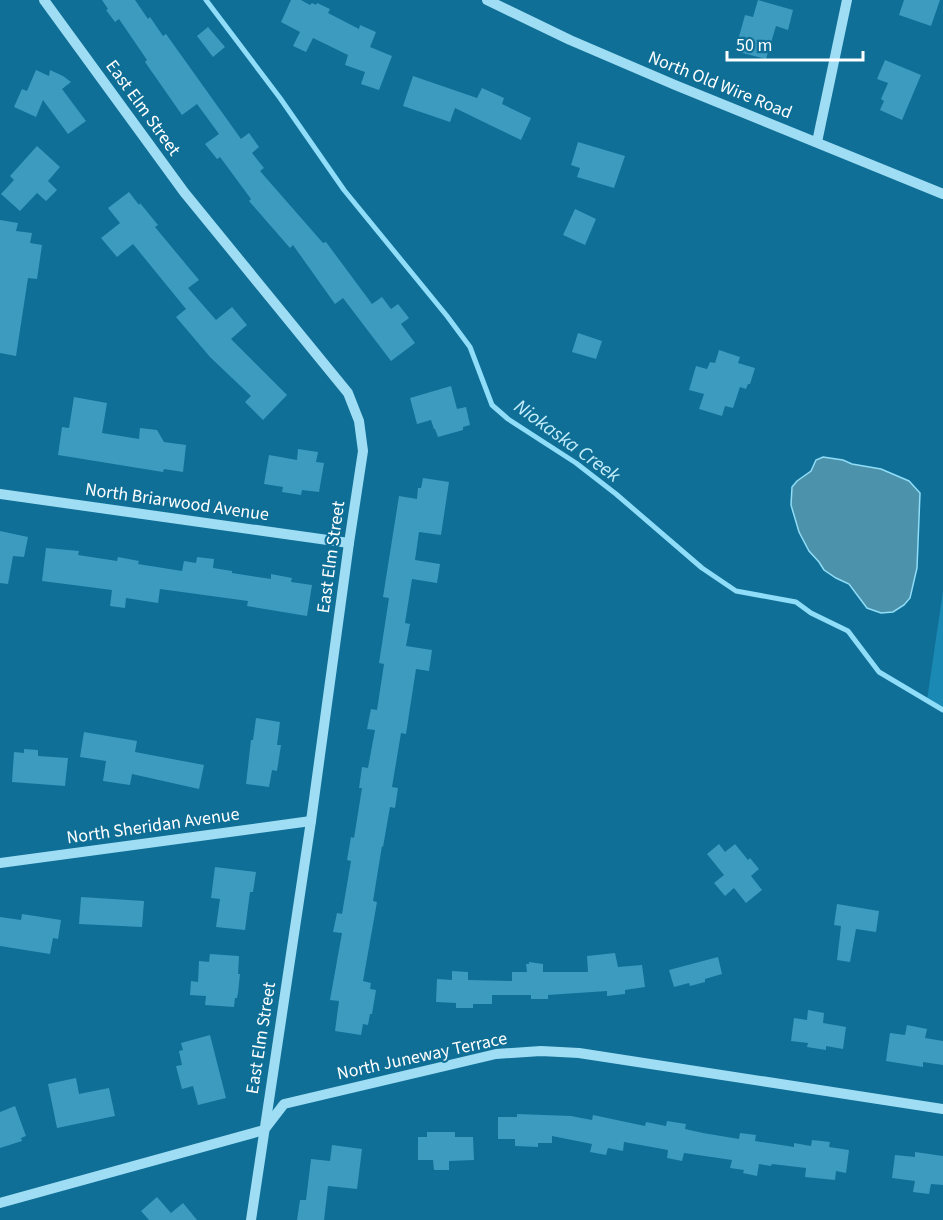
<svg xmlns="http://www.w3.org/2000/svg" width="943" height="1220" font-family="'Source Sans 3',sans-serif">
  <rect width="100%" height="100%" fill="#0f6f96"/>
  <polygon fill="#1a89b3" points="943,591 943,710 927,700"/>
  <polygon fill="#4d92ab" stroke="#8fddf8" stroke-width="1.5" points="823,457 843,460 852,464 881,469 909,481 920,493 917,568 910,598 904,605 893,612 881,613 867,608 849,584 836,578 824,570 819,562 809,551 799,532 791,505 792,487 797,481 811,471 816,460"/>
  <g fill="none" stroke-linecap="round" stroke-linejoin="round">
    <polyline stroke="#8fddf8" stroke-width="5" points="206,0 280,98 344,190 447,316 470,347 492,405 508,419 576,463 616,494 702,568 736,591 796,602 811,613 848,631 879,672 943,710"/>
  </g>
  <g fill="#3d9bc0">
    <polygon points="102,0 135,0 148,19 150,17 163,36 166,34 241,139 249,133 259,147 252,153 264,168 260,171 323,243 326,242 372,304 382,297 391,309 398,304 409,318 401,324 415,343 391,361 343,298 335,304 293,245 290,248 249,201 251,199 220,157 217,159 205,144 219,134 197,104 182,115 145,62 147,60 119,19 115,22 106,10 108,9"/>
    <polygon points="291,0 301,0 310,5 312,3 316,5 317,3 330,9 328,13 359,29 360,25 376,32 370,47 392,56 379,90 361,84 365,72 345,65 348,55 313,38 306,52 293,46 300,32 281,22"/>
    <polygon points="758,0 793,10 788,30 776,26 766,59 735,51 745,15 753,17"/>
    <polygon points="904,0 940,0 931,26 899,15"/>
    <polygon points="208,27 225,47 213,57 197,36"/>
    <polygon points="885,60 921,75 902,120 880,110 884,101 881,99 888,83 877,79"/>
    <polygon points="36,70 49,76 50,70 63,76 71,82 62,89 86,121 68,134 43,100 36,117 14,107 22,89 27,91"/>
    <polygon points="413,76 477,98 482,88 504,98 502,104 531,118 521,140 455,108 450,122 403,106"/>
    <polygon points="578,142 625,156 614,188 577,177 580,168 571,165"/>
    <polygon points="37,146 60,167 48,181 57,190 46,201 37,193 20,211 1,194 14,180 10,176"/>
    <polygon points="129,192 139,205 140,203 158,225 155,227 199,280 188,288 216,320 232,307 247,325 231,339 287,395 263,420 245,402 251,396 210,357 176,317 186,309 133,244 117,257 101,238 120,223 108,208"/>
    <polygon points="575,209 596,219 585,245 563,235"/>
    <polygon points="0,220 18,223 16,231 32,233 30,243 42,245 37,279 28,278 16,356 0,353"/>
    <polygon points="578,333 602,341 596,359 572,352"/>
    <polygon points="719,350 740,357 738,363 755,368 750,384 748,384 746,389 740,387 733,408 725,406 722,416 699,409 704,394 689,390 696,366 707,369 710,362 715,363"/>
    <polygon points="451,386 457,409 466,407 470,425 463,427 463,430 438,437 435,429 434,429 431,420 417,424 410,398"/>
    <polygon points="74,397 107,403 102,433 139,439 140,428 157,430 164,442 186,445 183,472 164,469 163,472 58,455 62,427 69,428"/>
    <polygon points="298,449 318,452 316,462 324,463 319,492 302,490 301,495 282,492 283,487 264,484 269,455 297,460"/>
    <polygon points="423,478 449,482 441,535 419,532 415,560 440,564 437,583 412,579 405,623 410,624 406,646 432,650 429,671 416,669 406,734 401,733 392,787 398,788 395,808 390,807 383,847 382,846 373,901 377,902 363,981 371,983 370,989 376,990 372,1014 370,1014 368,1025 363,1024 361,1035 335,1031 339,1001 330,1000 342,933 333,932 337,913 342,914 351,861 347,860 351,837 354,838 362,788 359,788 362,767 368,768 375,730 367,729 371,709 377,710 384,664 379,663 389,598 383,597 399,496 417,499 418,488 421,488"/>
    <polygon points="0,531 28,537 24,557 13,556 8,584 0,583"/>
    <polygon points="46,548 79,551 78,555 117,561 118,557 139,561 138,564 182,571 184,561 196,563 197,557 214,559 213,568 232,571 232,573 271,579 271,574 292,578 291,582 312,585 307,616 247,606 248,601 160,589 158,603 126,598 125,608 110,606 112,590 42,581"/>
    <polygon points="256,718 280,722 277,745 281,745 277,771 272,770 269,787 246,784 251,740 253,740"/>
    <polygon points="84,732 137,741 135,752 204,765 199,789 132,774 130,785 103,781 106,761 80,757"/>
    <polygon points="24,749 38,750 38,756 68,758 65,786 12,782 14,752 24,753"/>
    <polygon points="719,844 725,852 735,844 748,860 750,858 759,869 751,876 762,890 746,903 734,888 725,896 714,883 724,875 707,854"/>
    <polygon points="215,867 256,872 253,892 250,892 245,930 216,927 220,899 211,898"/>
    <polygon points="81,897 144,901 142,927 79,924"/>
    <polygon points="837,904 879,911 876,932 856,929 850,962 837,960 841,926 834,925"/>
    <polygon points="22,914 61,920 58,939 53,938 50,954 0,946 0,917 21,920"/>
    <polygon points="615,953 618,967 642,965 645,987 625,990 625,994 607,996 607,991 548,995 548,999 531,999 531,995 492,995 492,1004 473,1004 473,1008 456,1008 456,1003 436,1002 437,979 452,980 452,971 468,972 468,980 512,981 512,972 527,972 526,964 529,964 529,962 543,964 543,972 588,972 587,956"/>
    <polygon points="210,954 239,956 238,974 240,974 238,993 237,998 235,998 234,1007 205,1005 206,996 190,995 191,981 198,982 199,961 209,962"/>
    <polygon points="718,957 722,974 705,979 705,982 690,986 689,983 674,987 669,970"/>
    <polygon points="808,1010 824,1013 823,1023 846,1027 843,1049 826,1046 826,1050 807,1047 808,1043 791,1041 794,1018 807,1020"/>
    <polygon points="907,1025 927,1029 925,1038 943,1041 943,1065 923,1062 923,1067 886,1061 890,1033 905,1035"/>
    <polygon points="210,1035 226,1098 198,1105 193,1086 182,1089 176,1066 182,1065 179,1051 183,1050 181,1043"/>
    <polygon points="76,1078 79,1094 109,1088 115,1116 57,1128 48,1084"/>
    <polygon points="15,1106 26,1136 21,1138 22,1141 0,1148 0,1112"/>
    <polygon points="517,1114 571,1116 592,1120 593,1115 645,1126 646,1122 666,1126 667,1121 686,1124 685,1129 703,1133 739,1139 740,1133 756,1135 755,1141 794,1147 794,1143 811,1146 812,1140 830,1142 829,1147 849,1150 846,1173 836,1171 835,1180 805,1177 806,1168 772,1164 771,1166 759,1164 757,1176 743,1173 744,1170 730,1168 732,1160 684,1153 682,1161 667,1158 668,1150 624,1142 623,1151 608,1148 606,1155 590,1152 592,1144 552,1136 552,1143 538,1143 538,1147 515,1146 515,1139 498,1139 498,1117 517,1117"/>
    <polygon points="427,1132 455,1132 455,1137 473,1137 474,1160 449,1161 449,1170 434,1170 433,1160 418,1160 418,1137 427,1137"/>
    <polygon points="332,1145 362,1149 357,1189 328,1186 324,1220 297,1220 300,1200 306,1200 311,1159 330,1161"/>
    <polygon points="915,1152 943,1156 943,1185 931,1184 929,1194 913,1192 915,1181 892,1178 895,1155 915,1157"/>
    <polygon points="157,1197 171,1213 183,1203 197,1220 149,1220 141,1211"/>
  </g>
  <g fill="none" stroke-linecap="round" stroke-linejoin="round">
    <g stroke="#9eddf4" stroke-width="10">
      <polyline points="44,0 184,192 348,393 359,421 363,451 349,543 311,821 251,1220"/>
      <polyline points="487,0 570,40 675,85 943,194"/>
      <polyline points="817,142 847,0"/>
      <polyline points="0,494 349,543"/>
      <polyline points="0,863 311,821"/>
      <polyline points="0,1203 264,1130 284,1104 496,1054 541,1051 579,1053 943,1109"/>
    </g>
  </g>
  <g text-anchor="middle" dominant-baseline="central" stroke-width="4.5" stroke-linejoin="round" paint-order="stroke">
    <g font-size="18" fill="#fff" stroke="#0f6f96">
      <text transform="translate(720 85) rotate(22)">North Old Wire Road</text>
      <text transform="translate(143 108) rotate(54)">East Elm Street</text>
      <text transform="translate(177 502) rotate(8)">North Briarwood Avenue</text>
      <text transform="translate(331 557) rotate(-82)">East Elm Street</text>
      <text transform="translate(153 826) rotate(-8)">North Sheridan Avenue</text>
      <text transform="translate(261 1038) rotate(-81)">East Elm Street</text>
      <text transform="translate(422 1056) rotate(-12)">North Juneway Terrace</text>
    </g>
    <g font-size="20" font-style="italic" fill="#c4eefc" stroke="#0f6f96">
      <text transform="translate(567 441) rotate(36)">Niokaska Creek</text>
    </g>
  </g>
  <path d="M727 51v9h136v-9" fill="none" stroke="#ffffff" stroke-width="3"/>
  <text x="736" y="51" font-size="18" fill="#ffffff" stroke="#0f6f96" stroke-width="4.5" paint-order="stroke">50 m</text>
</svg>
